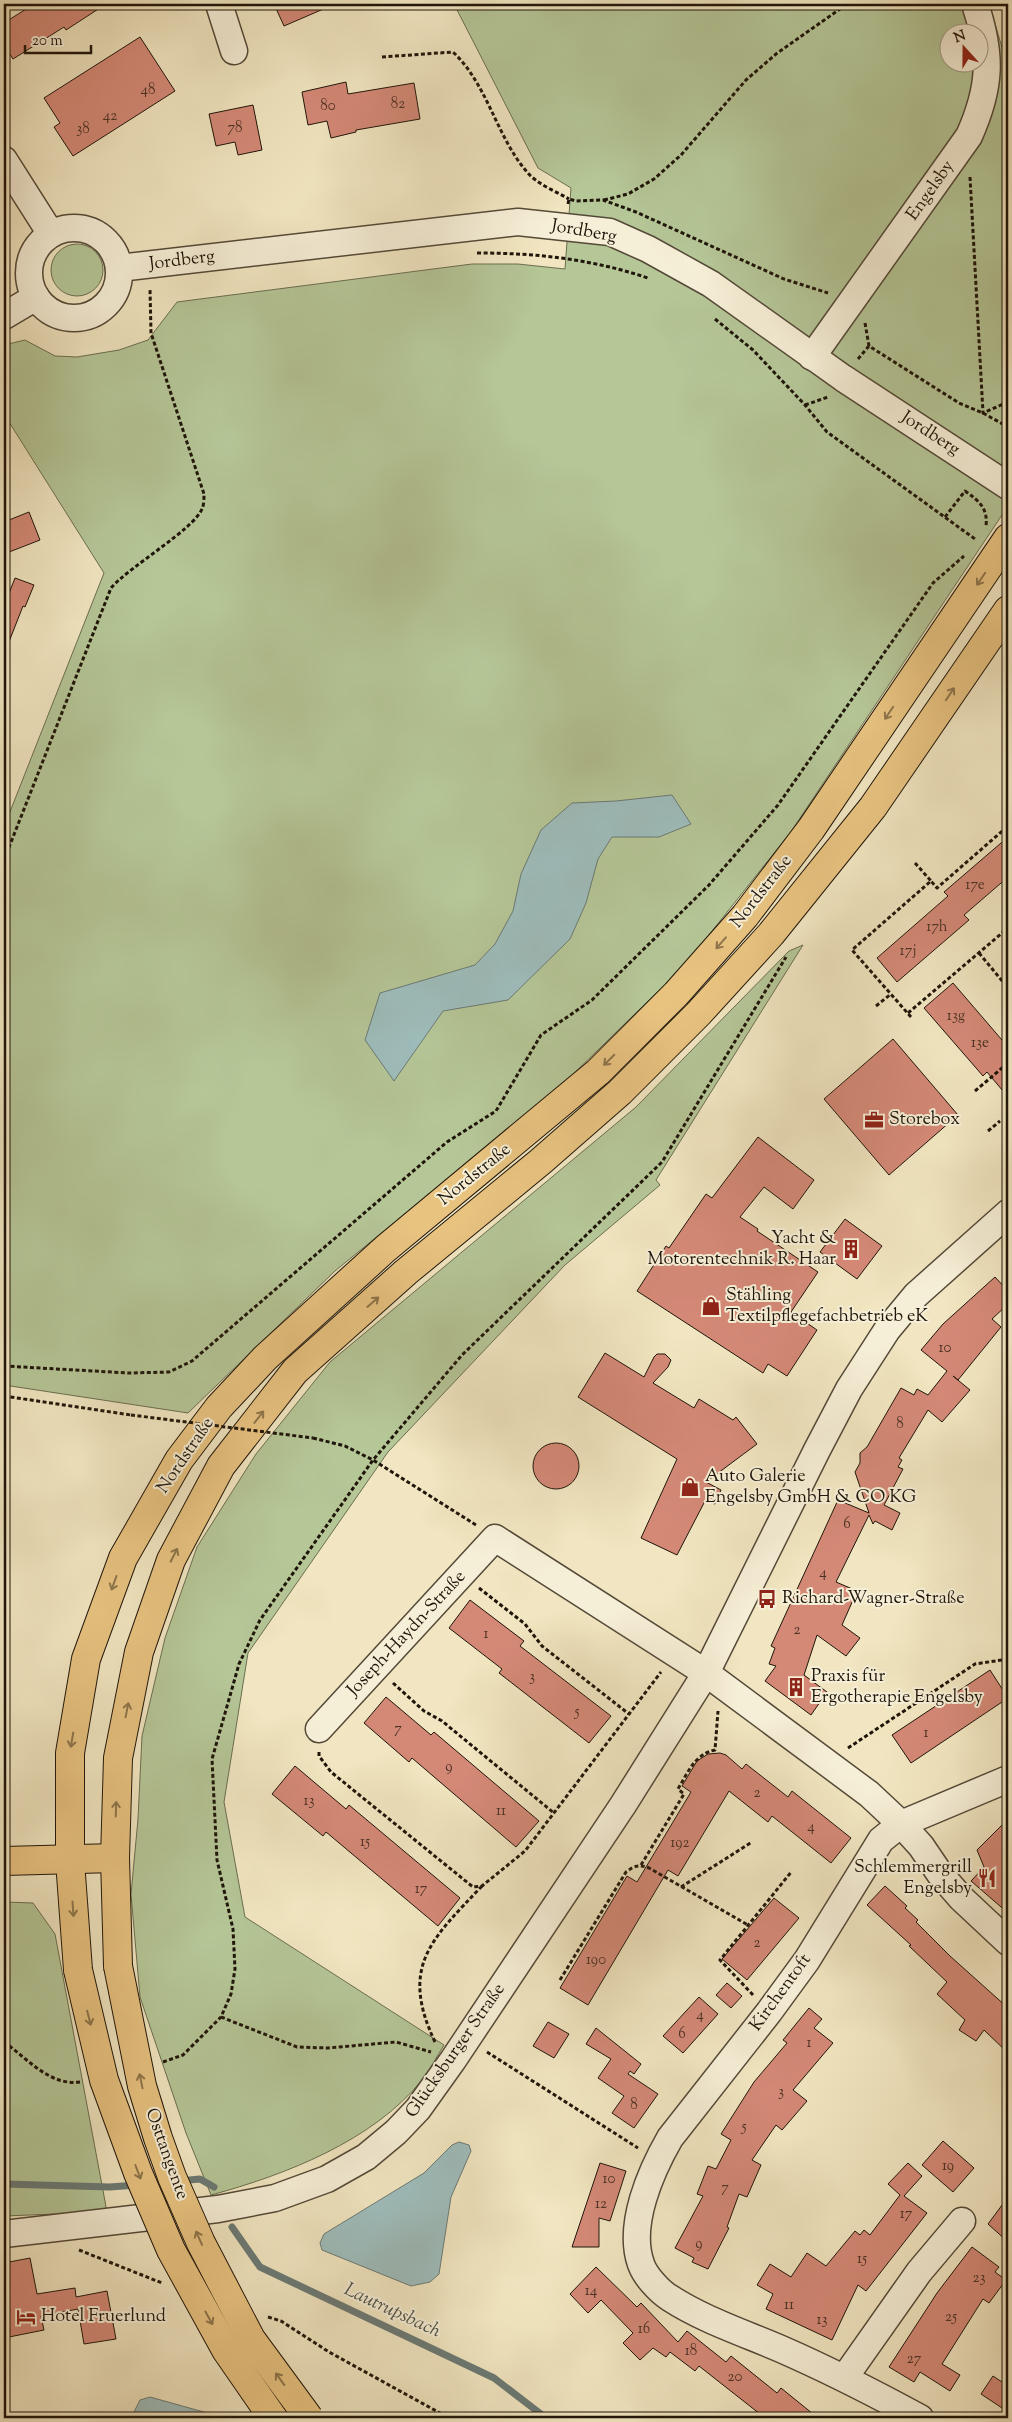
<svg xmlns="http://www.w3.org/2000/svg" width="1012" height="2422" font-family="'Sorts Mill Goudy',serif">
  <rect width="100%" height="100%" fill="#f1e6c1"/>
  <filter id="stains"><feTurbulence type="fractalNoise" baseFrequency=".004" numOctaves="4"/><feColorMatrix values="0 0 0 0 .2 0 0 0 0 .09 0 0 0 0 .02 0 0 0 .5 -.17"/></filter>
  <radialGradient id="worn" r=".72"><stop offset=".6" stop-color="#630" stop-opacity="0"/><stop offset="1" stop-color="#630" stop-opacity=".3"/></radialGradient>
  <g fill="#b5c697" stroke="#6a6e50" fill-rule="evenodd">
    <path d="M 454,4 L 989,4 L 1004,54 L 1008,53 L 1008,506 L 790,833 L 685,965 L 561,1086 L 335,1271 L 188,1413 L 4,1385 L 4,827 L 104,573 L 4,414 L 4,345 L 25,340 L 55,356 L 77,357 L 119,350 L 148,340 L 177,302 L 472,264 L 518,264 L 565,269 L 571,188 L 538,168 ZM 950,32 L 980,32 L 980,62 L 950,62 Z"/>
    <circle cx="77" cy="270" r="26"/>
    <path d="M 803,945 L 656,1180 L 660,1185 L 565,1265 L 388,1452 L 248,1653 L 224,1802 L 245,1917 L 444,2045 C 437,2056 430,2070 422,2080 C 373,2141 285,2175 211,2195 L 186,2133 L 140,1997 L 131,1894 L 138,1819 L 142,1736 L 165,1638 L 197,1547 L 256,1454 L 330,1362 L 636,1107 L 789,951 Z"/>
    <polygon points="4,1902 33,1903 55,1934 107,2212 4,2216"/>
  </g>
  <g fill="#9ebdbc" stroke="#6b7a75">
    <polygon points="672,795 691,824 659,837 612,837 598,859 586,903 570,939 508,1000 443,1011 394,1081 365,1040 380,993 475,965 495,944 513,911 521,874 541,830 572,803 616,801"/>
    <polygon points="459,2142 469,2145 471,2151 451,2197 439,2274 430,2282 411,2286 322,2250 320,2243 324,2234 424,2173 452,2145"/>
    <polygon points="150,2397 211,2414 215,2418 131,2418 140,2400"/>
  </g>
  <g fill="none" stroke-linecap="round" stroke-linejoin="round">
    <g stroke="#6b7a75" stroke-width="7">
      <polyline points="179,2181 200,2179 214,2187"/>
      <polyline points="4,2184 110,2187 136,2185"/>
      <polyline points="232,2227 260,2267 494,2378 546,2418"/>
    </g>
  </g>
  <g fill="#d48977" stroke="#1f150a">
    <polygon points="34,4 106,4 66,30 64,27 13,59 4,45 4,23"/>
    <polygon points="274,4 335,4 284,26"/>
    <polygon points="140,37 175,91 73,156 54,127 60,123 44,98"/>
    <polygon points="346,82 348,94 414,83 420,119 356,130 356,132 331,138 327,121 308,125 302,92"/>
    <polygon points="253,105 262,150 238,155 235,142 216,146 209,114"/>
    <polygon points="29,512 40,540 4,554 4,522"/>
    <polygon points="15,578 34,585 25,607 23,606 5,652 4,606"/>
    <polygon points="1008,837 1008,877 964,915 969,920 897,982 877,958 948,896 944,892"/>
    <polygon points="953,983 1008,1047 1008,1097 987,1072 983,1076 924,1008"/>
    <polygon points="893,1039 958,1115 889,1175 824,1099"/>
    <polygon points="758,1137 814,1180 793,1209 764,1187 740,1217 758,1229 757,1231 818,1272 791,1312 817,1330 787,1376 768,1364 763,1373 637,1291 666,1246 669,1248 706,1194 712,1198"/>
    <polygon points="845,1219 882,1246 857,1279 820,1252"/>
    <polygon points="995,1277 1008,1291 1008,1304 992,1319 1001,1327 958,1380 953,1376 970,1390 942,1422 928,1410 899,1458 902,1460 898,1467 903,1469 884,1505 900,1513 892,1530 875,1521 873,1524 869,1515 836,1582 857,1591 842,1625 860,1638 846,1656 817,1635 804,1675 827,1692 811,1715 765,1681 776,1666 769,1664 775,1648 771,1646 838,1500 869,1513 855,1472 860,1463 860,1453 867,1447 901,1388 914,1395 917,1389 928,1395 947,1371 921,1350 943,1324"/>
    <polygon points="605,1353 644,1377 654,1357 657,1354 665,1354 671,1360 668,1367 653,1383 694,1408 699,1399 733,1420 736,1417 757,1444 706,1482 721,1490 715,1504 705,1501 677,1555 641,1538 677,1459 578,1397"/>
    <circle cx="556" cy="1466" r="23"/>
    <polygon points="470,1600 524,1641 520,1646 611,1716 589,1743 499,1673 502,1669 449,1628"/>
    <polygon points="990,1670 1008,1698 911,1763 892,1735"/>
    <polygon points="386,1697 431,1735 434,1732 539,1821 516,1847 412,1758 409,1762 364,1723"/>
    <polygon points="720,1753 726,1755 742,1769 746,1764 788,1797 792,1791 851,1838 831,1863 772,1816 768,1822 729,1791 678,1876 668,1870 588,2005 560,1988 627,1876 637,1882 691,1792 682,1786 697,1761 708,1754"/>
    <polygon points="295,1766 346,1809 349,1805 460,1898 438,1926 326,1832 323,1836 272,1794"/>
    <polygon points="1008,1819 1008,1913 971,1881 984,1867 977,1850"/>
    <polygon points="885,1886 907,1906 905,1908 918,1920 916,1922 950,1956 1008,2008 1008,2053 984,2030 976,2041 959,2030 965,2020 937,1994 947,1982 909,1946 911,1945 867,1905"/>
    <polygon points="774,1898 799,1918 747,1980 722,1959"/>
    <polygon points="727,1983 742,1996 731,2008 716,1995"/>
    <polygon points="699,1997 718,2014 683,2053 663,2036"/>
    <polygon points="809,2008 822,2019 814,2028 833,2043 793,2090 807,2101 782,2130 776,2125 752,2160 761,2165 747,2197 739,2194 727,2227 729,2228 708,2269 692,2262 694,2258 675,2248 703,2196 697,2194 708,2166 716,2169 731,2140 721,2134 754,2082 787,2043 783,2040"/>
    <polygon points="548,2022 569,2034 554,2058 533,2046"/>
    <polygon points="596,2028 641,2064 634,2074 630,2071 628,2074 658,2094 634,2128 612,2113 624,2096 598,2078 611,2059 586,2044"/>
    <polygon points="943,2141 974,2168 953,2192 922,2165"/>
    <polygon points="600,2163 626,2171 610,2221 599,2218 599,2247 572,2247"/>
    <polygon points="908,2163 922,2176 904,2196 927,2213 866,2291 858,2285 832,2340 766,2309 773,2294 757,2285 770,2264 791,2277 807,2253 826,2266 855,2231 860,2235 864,2230 870,2235 900,2195 888,2184"/>
    <polygon points="1008,2197 1008,2242 988,2224"/>
    <polygon points="972,2247 999,2267 995,2272 1006,2280 989,2303 983,2299 942,2364 960,2375 950,2391 920,2372 914,2382 889,2367 937,2293"/>
    <polygon points="30,2258 37,2294 75,2288 76,2297 107,2291 116,2339 84,2344 78,2309 41,2316 44,2330 4,2338 4,2263"/>
    <polygon points="596,2267 637,2307 641,2303 678,2342 687,2331 726,2362 731,2356 777,2393 781,2388 818,2418 765,2418 699,2366 695,2371 670,2352 666,2357 653,2348 640,2360 623,2343 633,2333 601,2300 588,2313 570,2294"/>
    <polygon points="993,2376 1008,2386 1008,2412 981,2394"/>
  </g>
  <g fill="none" stroke-linecap="round" stroke-linejoin="round">
    <g stroke="#544938" stroke-width="29">
      <g id="minor">
        <polyline points="219,4 234,51"/>
        <polyline points="4,160 51,234"/>
        <circle cx="74" cy="273" r="45"/>
        <polyline points="119,268 518,222 610,232 648,249 711,284 843,378 1008,486"/>
        <polyline points="4,316 36,297"/>
        <path d="M 812,357 L 969,136 C 991,87 992,55 975,4"/>
        <polyline points="319,1729 495,1538 706,1673 869,1794 901,1824 921,1846 940,1874 961,1898 1008,1942"/>
        <polyline points="4,2234 218,2209 275,2198 327,2179 366,2157 396,2132 418,2109 453,2060 623,1805 706,1673 817,1450 849,1389 887,1330 916,1295 1008,1213"/>
        <polyline points="845,2377 919,2272 962,2221"/>
        <path d="M 920,2418 C 874,2393 829,2370 781,2349 C 744,2333 704,2320 670,2298 C 660,2292 645,2276 641,2264 C 627,2225 651,2171 670,2138 L 769,2012 L 807,1960 L 881,1840 L 901,1824 L 1008,1779"/>
      </g>
    </g>
    <g stroke="#1f150a" stroke-width="30">
      <g id="major">
        <polyline points="4,1861 115,1858"/>
        <polyline points="118,1966 115,1858 118,1758 139,1652 171,1560 221,1466 295,1371 406,1272 540,1162 620,1092 699,1013 771,934 873,807 1008,610"/>
        <polyline points="78,1970 70,1861 70,1753 86,1659 123,1558 179,1460 219,1407 265,1358 385,1249 598,1072 676,994 745,916 811,829 1008,538"/>
      </g>
    </g>
    <g stroke="#1f150a" stroke-width="3" stroke-dasharray="4 2.5" stroke-linecap="butt">
      <path d="M 382,57 L 453,52 C 488,85 496,136 527,172 C 537,184 555,191 569,199"/>
      <polyline points="970,177 983,413 1008,402"/>
      <polyline points="604,200 628,194 654,179 681,155 746,80 776,54 847,4"/>
      <polyline points="568,204 569,199 576,201 603,200 636,212 784,279 828,293"/>
      <path d="M 477,253 C 537,253 591,259 648,278"/>
      <polyline points="715,319 753,350 805,405 827,432 975,539"/>
      <polyline points="865,323 869,346 959,403 983,413 1008,427"/>
      <polyline points="858,359 869,346"/>
      <polyline points="805,405 828,397"/>
      <path d="M 945,517 L 965,491 C 979,501 988,508 986,526"/>
      <path d="M 4,860 L 111,588 C 130,566 193,530 202,509 C 204,505 204,498 204,494 L 151,333 L 150,289"/>
      <polyline points="915,863 931,881"/>
      <polyline points="979,953 1008,988"/>
      <polyline points="876,1006 891,994"/>
      <polyline points="908,1013 1008,928"/>
      <polyline points="911,1017 852,950 931,881 937,888 1008,826"/>
      <polyline points="975,1091 1008,1063"/>
      <polyline points="988,1131 1000,1121"/>
      <polyline points="4,1366 129,1373 169,1372 192,1361 447,1142 496,1111 541,1035 592,1000 709,885 778,805 933,583 964,556"/>
      <polyline points="4,1396 131,1415"/>
      <polyline points="313,1438 345,1446 373,1460 476,1525"/>
      <polyline points="479,1588 525,1624 542,1646 629,1714"/>
      <polyline points="1003,1659 1008,1667"/>
      <polyline points="393,1683 424,1711 442,1721 554,1813"/>
      <polyline points="848,1748 975,1664 1008,1659"/>
      <polyline points="319,1752 319,1756 331,1772 473,1887 482,1886 525,1851 661,1672"/>
      <path d="M 641,1865 L 684,1794 L 678,1789 C 688,1772 695,1754 715,1750 L 718,1711"/>
      <polyline points="681,1887 752,1842"/>
      <path d="M 560,1980 L 626,1872 C 634,1866 639,1864 649,1868 L 748,1925"/>
      <polyline points="753,1995 720,1960 792,1871"/>
      <polyline points="221,2017 297,2047 328,2048 396,2042 431,2052"/>
      <path d="M 4,2042 C 27,2058 49,2086 80,2082"/>
      <path d="M 435,2042 C 399,1966 432,1939 482,1886"/>
      <polyline points="487,2052 638,2148"/>
      <polyline points="163,2062 183,2055 221,2017 231,1994 235,1969 233,1929 217,1860 212,1759 239,1664 260,1620 373,1460 462,1355 662,1162 786,957"/>
      <polyline points="79,2250 162,2283"/>
      <polyline points="268,2317 281,2321 329,2352 449,2418"/>
    </g>
    <use href="#minor" stroke="#f6efd7" stroke-width="26"/>
    <use href="#major" stroke="#e8c380" stroke-width="28"/>
    <g stroke="#1f150a" stroke-width="30" stroke-linecap="butt">
      <g id="major-bridge">
        <polyline points="118,1966 142,2086 158,2138 172,2177 201,2243 251,2339 309,2418"/>
        <polyline points="78,1970 104,2080 138,2173 171,2250 226,2350 273,2418"/>
      </g>
    </g>
    <polyline stroke="#1f150a" stroke-width="3" stroke-dasharray="4 2.5" stroke-linecap="butt" points="131,1415 313,1438"/>
    <use href="#major-bridge" stroke="#e8c380" stroke-width="28"/>
  </g>
  <defs><path id="oneway-shaft" d="M-6 0H5M1.5-3L5.5 0L1.5 3" fill="none" stroke-width="1.6" stroke-linecap="round" stroke-linejoin="round" transform="scale(1.25)"/></defs>
  <g stroke="#8e754b">
    <use href="#oneway-shaft" transform="translate(981 579) rotate(124)"/>
    <use href="#oneway-shaft" transform="translate(950 694) rotate(-56)"/>
    <use href="#oneway-shaft" transform="translate(889 713) rotate(124)"/>
    <use href="#oneway-shaft" transform="translate(721 943) rotate(131)"/>
    <use href="#oneway-shaft" transform="translate(609 1060) rotate(135)"/>
    <use href="#oneway-shaft" transform="translate(373 1302) rotate(-41)"/>
    <use href="#oneway-shaft" transform="translate(259 1417) rotate(-52)"/>
    <use href="#oneway-shaft" transform="translate(174 1555) rotate(-63)"/>
    <use href="#oneway-shaft" transform="translate(114 1583) rotate(110)"/>
    <use href="#oneway-shaft" transform="translate(127 1710) rotate(-79)"/>
    <use href="#oneway-shaft" transform="translate(72 1740) rotate(100)"/>
    <use href="#oneway-shaft" transform="translate(116 1809) rotate(-88)"/>
    <use href="#oneway-shaft" transform="translate(73 1909) rotate(86)"/>
    <use href="#oneway-shaft" transform="translate(89 2018) rotate(76)"/>
    <use href="#oneway-shaft" transform="translate(141 2081) rotate(-102)"/>
    <use href="#oneway-shaft" transform="translate(138 2172) rotate(69)"/>
    <use href="#oneway-shaft" transform="translate(199 2238) rotate(-114)"/>
    <use href="#oneway-shaft" transform="translate(209 2318) rotate(61)"/>
    <use href="#oneway-shaft" transform="translate(280 2379) rotate(-126)"/>
  </g>
  <defs>
    <g id="office-bare" transform="scale(1.5)"><path d="M-6-3h4V-5.5h4V-3h4V5H-6ZM-1-4.5V-3h2v-1.5ZM-6 0V1H6V0Z" fill="#8f2418" stroke="#f6efd7" stroke-width="2.5" paint-order="stroke"/></g>
    <g id="building-bare" transform="scale(1.5)"><path d="M-4-6H4V6H1V3H-1V6H-4ZM-2.5-4.3h1.7v1.8h-1.7ZM.8-4.3h1.7v1.8H.8ZM-2.5-1h1.7V.8h-1.7ZM.8-1h1.7V.8H.8Z" fill="#8f2418" stroke="#f6efd7" stroke-width="2.5" paint-order="stroke"/></g>
    <g id="shop-bare" transform="scale(1.5)"><path d="M-5-2.5h2.3a2.7 3.5 0 0 1 5.4 0H5L5.5 6h-11ZM-1.5-2.5h3a1.5 2.3 0 0 0-3 0Z" fill="#8f2418" stroke="#f6efd7" stroke-width="2.5" paint-order="stroke"/></g>
    <g id="bus-bare" transform="scale(1.5)"><path d="M-5-6H5V4H4V6H2V4H-2V6H-4V4H-5ZM-3.5-4V0h7V-4ZM-3.5 1.2v1.5H-2V1.2ZM2 1.2v1.5H3.5V1.2Z" fill="#8f2418" stroke="#f6efd7" stroke-width="2.5" paint-order="stroke"/></g>
    <g id="restaurant-bare" transform="scale(1.5)"><path d="M-5-6h1v4h1v-4h1v4h1v-4h1v5L-1.5 .5V6h-2V.5L-5-1ZM5-6V6H3V1.5H1.5Q1.5-4 5-6Z" fill="#8f2418" stroke="#f6efd7" stroke-width="2.5" paint-order="stroke"/></g>
    <g id="hotel-bare" transform="scale(1.5)"><path d="M-6-4.5h1.5V1H6V5H4.5V3h-9V5H-6ZM-4 0a1.8 1.8 0 1 1 3.6 0ZM.5 0V-2.5h3Q6-2.5 6 0Z" fill="#8f2418" stroke="#f6efd7" stroke-width="2.5" paint-order="stroke"/></g>
  </defs>
  <g fill-rule="evenodd">
    <use href="#office-bare" x="874" y="1120"/>
    <use href="#building-bare" x="851" y="1249"/>
    <use href="#shop-bare" x="711" y="1306"/>
    <use href="#shop-bare" x="690" y="1487"/>
    <use href="#bus-bare" x="767" y="1599"/>
    <use href="#building-bare" x="796" y="1687"/>
    <use href="#restaurant-bare" x="987" y="1878"/>
    <use href="#hotel-bare" x="26" y="2317"/>
  </g>
  <g text-anchor="middle" dominant-baseline="central" stroke-width="4" stroke-linejoin="round" paint-order="stroke">
    <g font-size="15" fill="#4c3225">
      <text x="148" y="90">48</text>
      <text x="398" y="104">82</text>
      <text x="328" y="106">80</text>
      <text x="110" y="116">42</text>
      <text x="235" y="128">78</text>
      <text x="83" y="129">38</text>
      <text x="975" y="885">17e</text>
      <text x="937" y="927">17h</text>
      <text x="908" y="951">17j</text>
      <text x="956" y="1016">13g</text>
      <text x="980" y="1043">13e</text>
      <text x="945" y="1348">10</text>
      <text x="900" y="1424">8</text>
      <text x="847" y="1524">6</text>
      <text x="823" y="1573">4</text>
      <text x="797" y="1630">2</text>
      <text x="486" y="1634">1</text>
      <text x="532" y="1677">3</text>
      <text x="577" y="1712">5</text>
      <text x="398" y="1729">7</text>
      <text x="926" y="1733">1</text>
      <text x="449" y="1767">9</text>
      <text x="757" y="1793">2</text>
      <text x="309" y="1801">13</text>
      <text x="501" y="1811">11</text>
      <text x="811" y="1827">4</text>
      <text x="365" y="1842">15</text>
      <text x="680" y="1843">192</text>
      <text x="421" y="1889">17</text>
      <text x="757" y="1943">2</text>
      <text x="596" y="1960">190</text>
      <text x="700" y="2015">4</text>
      <text x="682" y="2034">6</text>
      <text x="809" y="2043">1</text>
      <text x="781" y="2092">3</text>
      <text x="634" y="2105">8</text>
      <text x="744" y="2127">5</text>
      <text x="948" y="2166">19</text>
      <text x="609" y="2179">10</text>
      <text x="725" y="2188">7</text>
      <text x="601" y="2204">12</text>
      <text x="906" y="2214">17</text>
      <text x="699" y="2244">9</text>
      <text x="862" y="2259">15</text>
      <text x="979" y="2278">23</text>
      <text x="591" y="2291">14</text>
      <text x="789" y="2305">11</text>
      <text x="951" y="2317">25</text>
      <text x="822" y="2320">13</text>
      <text x="644" y="2329">16</text>
      <text x="691" y="2351">18</text>
      <text x="914" y="2359">27</text>
      <text x="735" y="2377">20</text>
    </g>
    <g font-size="18" fill="#1f150a" stroke="#f6efd7">
      <text transform="translate(931 191) rotate(-55)">Engelsby</text>
      <text transform="translate(584 232) rotate(10)">Jordberg</text>
      <text transform="translate(182 261) rotate(-7)">Jordberg</text>
      <text transform="translate(930 434) rotate(33)">Jordberg</text>
      <text transform="translate(762 892) rotate(-52)">Nordstraße</text>
      <text transform="translate(475 1175) rotate(-39)">Nordstraße</text>
      <text transform="translate(186 1456) rotate(-56)">Nordstraße</text>
      <text transform="translate(407 1634) rotate(-47)">Joseph-Haydn-Straße</text>
      <text transform="translate(781 1993) rotate(-54)">Kirchentoft</text>
      <text transform="translate(456 2051) rotate(-55)">Glücksburger Straße</text>
      <text transform="translate(166 2154) rotate(70)">Osttangente</text>
    </g>
    <g font-size="18" fill="#1f150a" stroke="#f6efd7" text-anchor="start">
      <text x="889" y="1120">Storebox</text>
      <text x="836" y="1239" text-anchor="end">Yacht &amp;<tspan x="836" dy="21">Motorentechnik R. Haar</tspan></text>
      <text x="726" y="1296">Stähling<tspan x="726" dy="21">Textilpflegefachbetrieb eK</tspan></text>
      <text x="705" y="1477">Auto Galerie<tspan x="705" dy="21">Engelsby GmbH &amp; CO KG</tspan></text>
      <text x="782" y="1599">Richard-Wagner-Straße</text>
      <text x="811" y="1677">Praxis für<tspan x="811" dy="21">Ergotherapie Engelsby</tspan></text>
      <text x="972" y="1868" text-anchor="end">Schlemmergrill<tspan x="972" dy="21">Engelsby</tspan></text>
      <text x="41" y="2317">Hotel Fruerlund</text>
    </g>
    <g font-size="19" font-style="italic" fill="#4b5048" stroke="#f6efd7">
      <text transform="translate(392 2311) rotate(25)">Lautrupsbach</text>
    </g>
  </g>
  <rect width="1012" height="2422" fill="none" stroke="#f1e6c1" stroke-width="20"/>
  <rect x="5" y="5" width="1002" height="2412" fill="none" stroke="#1f150a" stroke-width="2.5"/>
  <rect x="10" y="10" width="992" height="2402" fill="none" stroke="#1f150a"/>
  <g transform="translate(964 48) rotate(339)"><circle r="24" fill="#f6efd7" stroke="#a09885"/>
  <path d="M0-4L9 19L0 12L-9 19Z" fill="#8f2418"/>
  <text y="-8" font-size="14" font-weight="bold" text-anchor="middle" fill="#1f150a">N</text>
  </g>
  <path d="M25 45v8h66v-8" fill="none" stroke="#1f150a" stroke-width="2.5"/>
  <text x="32" y="45" font-size="15" fill="#1f150a" stroke="#f6efd7" stroke-width="4" paint-order="stroke">20 m</text>
  <rect width="100%" height="100%" filter="url(#stains)"/>
  <rect width="100%" height="100%" fill="url(#worn)"/>
</svg>
